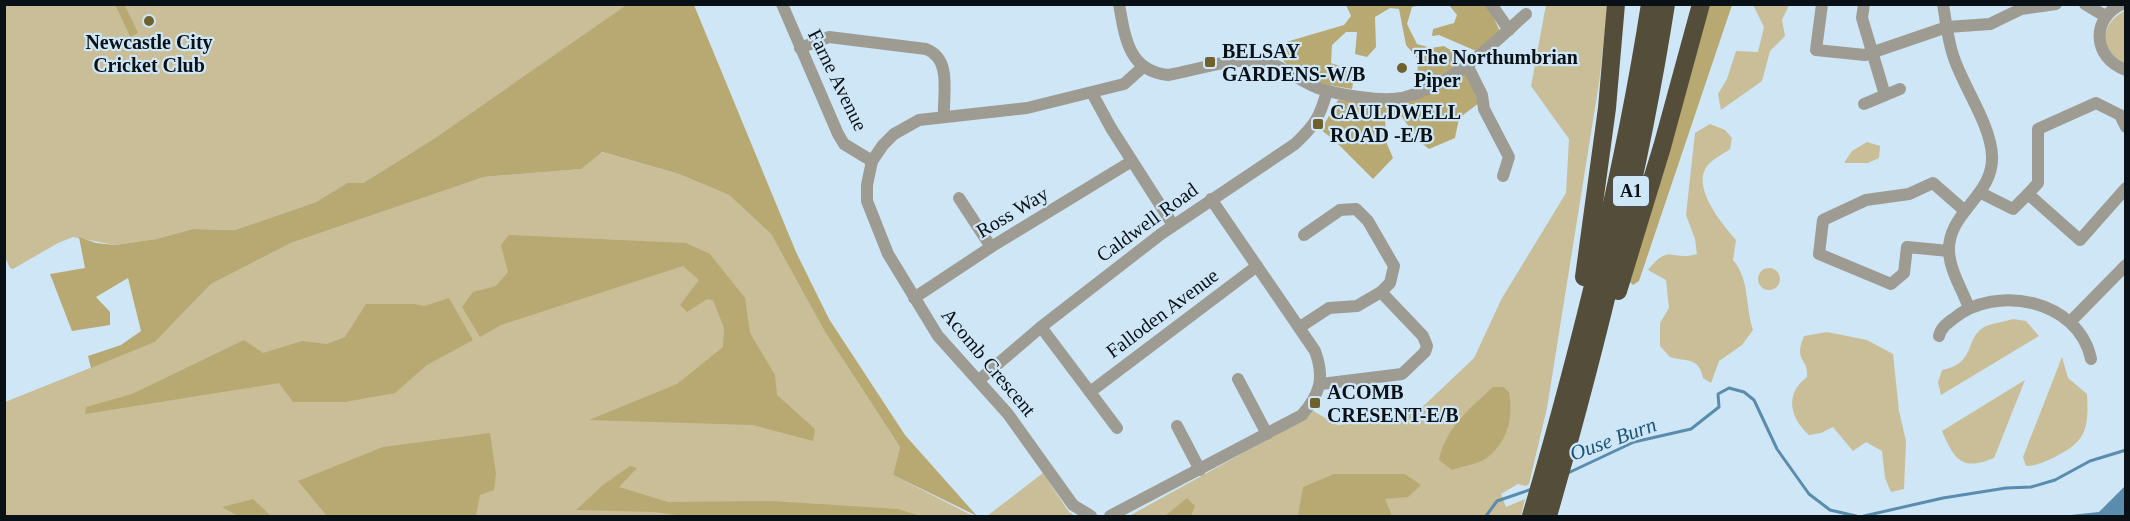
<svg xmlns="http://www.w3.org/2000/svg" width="2130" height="521" font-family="Georgia,serif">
  <rect width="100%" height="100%" fill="#cfe6f6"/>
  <g fill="#c9be98">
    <polygon points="4,5 115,5 130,37 137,33 125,5 628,5 435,138 363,183 347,183 316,202 235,230 193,229 156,239 115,245 73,237 58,243 13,269 10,268 4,255"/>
    <polygon points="1546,5 1608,5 1599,83 1547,408 1529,484 1526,486 1518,484 1501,494 1506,507 1525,499 1521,516 1129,516 1308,417 1313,411 1338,425 1416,413 1474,358 1502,298 1566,193 1569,139 1531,86"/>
    <polygon points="1753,5 1789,5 1782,20 1785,36 1770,51 1762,81 1721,110 1718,94 1727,79 1736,51 1758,52 1764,27"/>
    <path d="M 2125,11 L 2125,65 L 2117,62 L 2104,42 C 2106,26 2111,18 2125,11 Z"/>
    <path d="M 1710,124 L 1725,130 L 1732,138 L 1730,149 C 1723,154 1713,159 1707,166 C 1691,188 1723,225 1736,240 L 1733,260 C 1750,280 1745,305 1753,330 L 1742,345 L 1719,361 L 1711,383 L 1703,378 C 1699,357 1687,362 1670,357 L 1660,346 L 1660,323 L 1669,308 L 1666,280 L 1648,270 C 1670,242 1671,262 1697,254 L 1695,239 L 1686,215 L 1695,133 Z"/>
    <polygon points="1867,142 1880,146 1879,158 1868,163 1844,163 1852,151"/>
    <polygon points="601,152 679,174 729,195 771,234 825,332 900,447 893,475 973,516 5,516 5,402 155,342 211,284 291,243 484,177 580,169"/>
    <circle cx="1769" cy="279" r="11"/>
    <path d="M 2013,319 L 2026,321 L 2039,336 L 1941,395 L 1938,382 L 1942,370 C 1977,363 1964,339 1984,327 C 1992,323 2004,322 2013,319 Z"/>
    <path d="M 1827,332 L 1867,340 L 1893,354 L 1899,411 L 1906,441 L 1904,489 L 1891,492 L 1885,478 L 1882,451 L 1866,442 L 1853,451 L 1833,427 L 1821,433 L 1809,435 C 1790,418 1784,394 1807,377 C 1809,358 1793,362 1804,336 Z"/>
    <path d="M 2062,357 L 2068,378 L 2087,394 C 2089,430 2086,442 2053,458 C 2044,462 2035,466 2026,466 L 2023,457 Z"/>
    <path d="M 2025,380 L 1994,458 C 1962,471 1955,461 1942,431 Z"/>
    <polygon points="1043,473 1069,512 1075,516 987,516"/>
  </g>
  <g fill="#b8a972">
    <polygon points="628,4 694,5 796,252 829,319 905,435 977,516 893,475 900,447 825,332 771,234 729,195 679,174 602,152 581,169 484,177 291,243 211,284 155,342 91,368 88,356 121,345 141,331 128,278 96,297 110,312 110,325 72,331 50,274 85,268 79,237 96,243 115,245 156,239 193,229 235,230 316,202 347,183 363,183 435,138"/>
    <polygon points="115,5 125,5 138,33 130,37"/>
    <path d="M 1346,5 L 1421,5 L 1412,7 L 1407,24 L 1417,44 L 1431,48 L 1444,46 L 1452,51 L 1459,66 L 1427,83 L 1418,75 L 1417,58 L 1406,45 L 1399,9 L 1390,8 L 1375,17 L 1376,47 L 1367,57 L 1355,54 L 1357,32 L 1346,32 L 1332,45 L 1331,63 L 1345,68 L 1354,78 L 1352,89 C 1323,84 1298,81 1280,56 L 1286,42 L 1344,25 L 1351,16 Z"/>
    <polygon points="1449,5 1487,5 1500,31 1476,51 1439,35 1432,36 1433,29 1454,23 1457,15"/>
    <polygon points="1706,5 1732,5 1639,281 1633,285 1628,280"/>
    <polygon points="1465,71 1479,103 1459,118 1455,138 1429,149 1419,141 1402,117 1385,120 1387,144 1393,158 1373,179 1333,139 1321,130 1338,100 1400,104"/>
    <polygon points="509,235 686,243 710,254 745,298 750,333 775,375 777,395 815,429 813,441 753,425 589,420 677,384 723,347 724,328 713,300 707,299 687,312 680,305 699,280 683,266 501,325 480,337 462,307 473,292 496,286 508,272 501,245"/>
    <polygon points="449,298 473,340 427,365 395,393 345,402 293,402 279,383 85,414 86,407 132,394 244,340 263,353 302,341 327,344 345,337 366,304 414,304 424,306"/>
    <path d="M 1493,387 L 1503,387 L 1509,392 C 1513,416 1509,440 1488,457 C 1479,464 1462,466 1452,470 L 1439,460 C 1445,429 1470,408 1493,387 Z"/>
    <polygon points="490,433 496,474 494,490 480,495 476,516 327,516 298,481 383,447"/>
    <polygon points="630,466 637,468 619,487 668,502 772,501 898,509 920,516 683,516 655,512 576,510 603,485"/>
    <polygon points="1334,474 1405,474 1421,485 1408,497 1385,499 1392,516 1298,516 1303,487"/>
    <polygon points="1187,498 1195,506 1191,516 1165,516"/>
    <polygon points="253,499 271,516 238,516 222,507"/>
  </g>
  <polygon fill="#5a8cae" points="2125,486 2125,516 2061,516 2099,512"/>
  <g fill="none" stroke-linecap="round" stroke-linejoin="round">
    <g stroke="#5a8cae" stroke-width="3">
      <polyline points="1568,473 1634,442 1691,429 1719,407 1718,394 1729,388 1744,392 1754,400 1777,449 1809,494 1830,510 1856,516"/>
      <polyline points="1486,516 1497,501 1532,489"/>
      <polyline points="1864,516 1943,498 2006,488 2031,487 2055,480 2090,461 2126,450"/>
    </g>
    <g stroke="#9e9c92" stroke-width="12">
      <polyline points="782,4 838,134 844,144 872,161"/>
      <path d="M 1119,4 C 1125,37 1128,71 1168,75 C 1196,70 1230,58 1259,61 C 1281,63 1299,82 1321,89 C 1341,95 1381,102 1402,98 C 1452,86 1490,46 1526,14"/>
      <polyline points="1491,4 1509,30"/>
      <polyline points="1822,4 1816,50 1865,55 1947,27 1990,24 2021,9 2056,4"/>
      <polyline points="1864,4 1862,18 1885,95"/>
      <path d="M 1943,4 C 1946,22 1948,42 1954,58 C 1964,88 1991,125 1992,156 C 1994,196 1947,212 1949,252 C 1950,271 1963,291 1969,308"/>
      <polyline points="2085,4 2105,16"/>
      <path d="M 2122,4 C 2091,18 2092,58 2126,70"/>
      <path d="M 800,48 L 829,37 L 926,49 C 952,59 943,92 944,116"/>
      <polyline points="1467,65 1482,95 1484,109 1509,157 1503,176"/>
      <polyline points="1092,93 1111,128 1173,225"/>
      <polyline points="1864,104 1900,89"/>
      <polyline points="2126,127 2120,115 2096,103 2038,129 2038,183 2028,194 2080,240 2126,188"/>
      <polyline points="1981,193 2013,209 2028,194"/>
      <polyline points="959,198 991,247"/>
      <polyline points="1949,251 1907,247 1904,273 1891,284 1819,254 1823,220 1866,200 1909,194 1933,183 1965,211"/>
      <polyline points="914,298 991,247 1132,161"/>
      <polyline points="2070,322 2126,265"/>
      <polyline points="1041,327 1117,428"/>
      <polyline points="1300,327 1329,308 1357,306 1381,292 1390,283 1394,266 1368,221 1356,209 1340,210 1304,235"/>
      <path d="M 1939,336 C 1941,328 1946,324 1953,319 C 1996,283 2079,300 2091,359"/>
      <polyline points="1238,379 1267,434"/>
      <path d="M 979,380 L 1041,327 L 1161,234 L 1295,144 C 1315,125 1320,117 1327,91"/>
      <polyline points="1321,384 1402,374 1425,352 1427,346 1423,336 1381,292"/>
      <polyline points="1090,392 1257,266"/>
      <polyline points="1177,426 1200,470"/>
      <polyline points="1091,516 1073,505 1008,414 938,336 888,254 867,201 867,185 872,161 883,145 894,134 919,120 1027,108 1124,84 1143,67"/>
      <path d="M 1110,516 L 1302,415 C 1320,394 1325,378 1315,351 L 1211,199"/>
    </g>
    <g stroke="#534d3a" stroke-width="18">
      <polyline points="1584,277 1607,108 1616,4"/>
      <polyline points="1618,291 1662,147 1701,4"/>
      <path d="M 1531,516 C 1580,349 1623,177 1650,4"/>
      <path d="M 1548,516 C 1596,349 1639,177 1666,4"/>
    </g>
  </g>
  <g fill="#6f612e" stroke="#cfe6f6" stroke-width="2">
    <circle cx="149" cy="21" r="6"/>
    <rect x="1204" y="56" width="12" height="12" rx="3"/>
    <circle cx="1402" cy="68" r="6"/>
    <rect x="1312" y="118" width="12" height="12" rx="3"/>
    <rect x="1309" y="397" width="12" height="12" rx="3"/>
  </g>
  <g text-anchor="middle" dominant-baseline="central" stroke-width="4.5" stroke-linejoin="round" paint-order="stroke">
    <rect fill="#cfe6f6" stroke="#445059" stroke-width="1.5" x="1613" y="176" width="36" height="30" rx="4.5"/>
    <g font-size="18" font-weight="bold" fill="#091016">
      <text x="1631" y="191">A1</text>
    </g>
    <g font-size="20" font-weight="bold" fill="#091016" stroke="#cfe6f6" text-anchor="start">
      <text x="149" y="42" text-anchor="middle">Newcastle City<tspan x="149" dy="23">Cricket Club</tspan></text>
      <text x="1222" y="51">BELSAY<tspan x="1222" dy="23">GARDENS-W/B</tspan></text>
      <text x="1414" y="57">The Northumbrian<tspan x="1414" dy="23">Piper</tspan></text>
      <text x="1330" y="112">CAULDWELL<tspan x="1330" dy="23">ROAD -E/B</tspan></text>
      <text x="1327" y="392">ACOMB<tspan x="1327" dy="23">CRESENT-E/B</tspan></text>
    </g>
    <g font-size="20" fill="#091016" stroke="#cfe6f6">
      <text transform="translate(838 80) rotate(64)">Farne Avenue</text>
      <text transform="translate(1012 212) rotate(-31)">Ross Way</text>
      <text transform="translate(1147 222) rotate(-36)">Caldwell Road</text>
      <text transform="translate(1162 313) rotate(-37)">Falloden Avenue</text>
      <text transform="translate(989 362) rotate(50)">Acomb Crescent</text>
    </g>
    <g font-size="21" font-style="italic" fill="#185477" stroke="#cfe6f6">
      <text transform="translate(1613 439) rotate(-20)">Ouse Burn</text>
    </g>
  </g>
  <rect width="2130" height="521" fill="none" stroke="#091016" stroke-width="12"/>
</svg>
